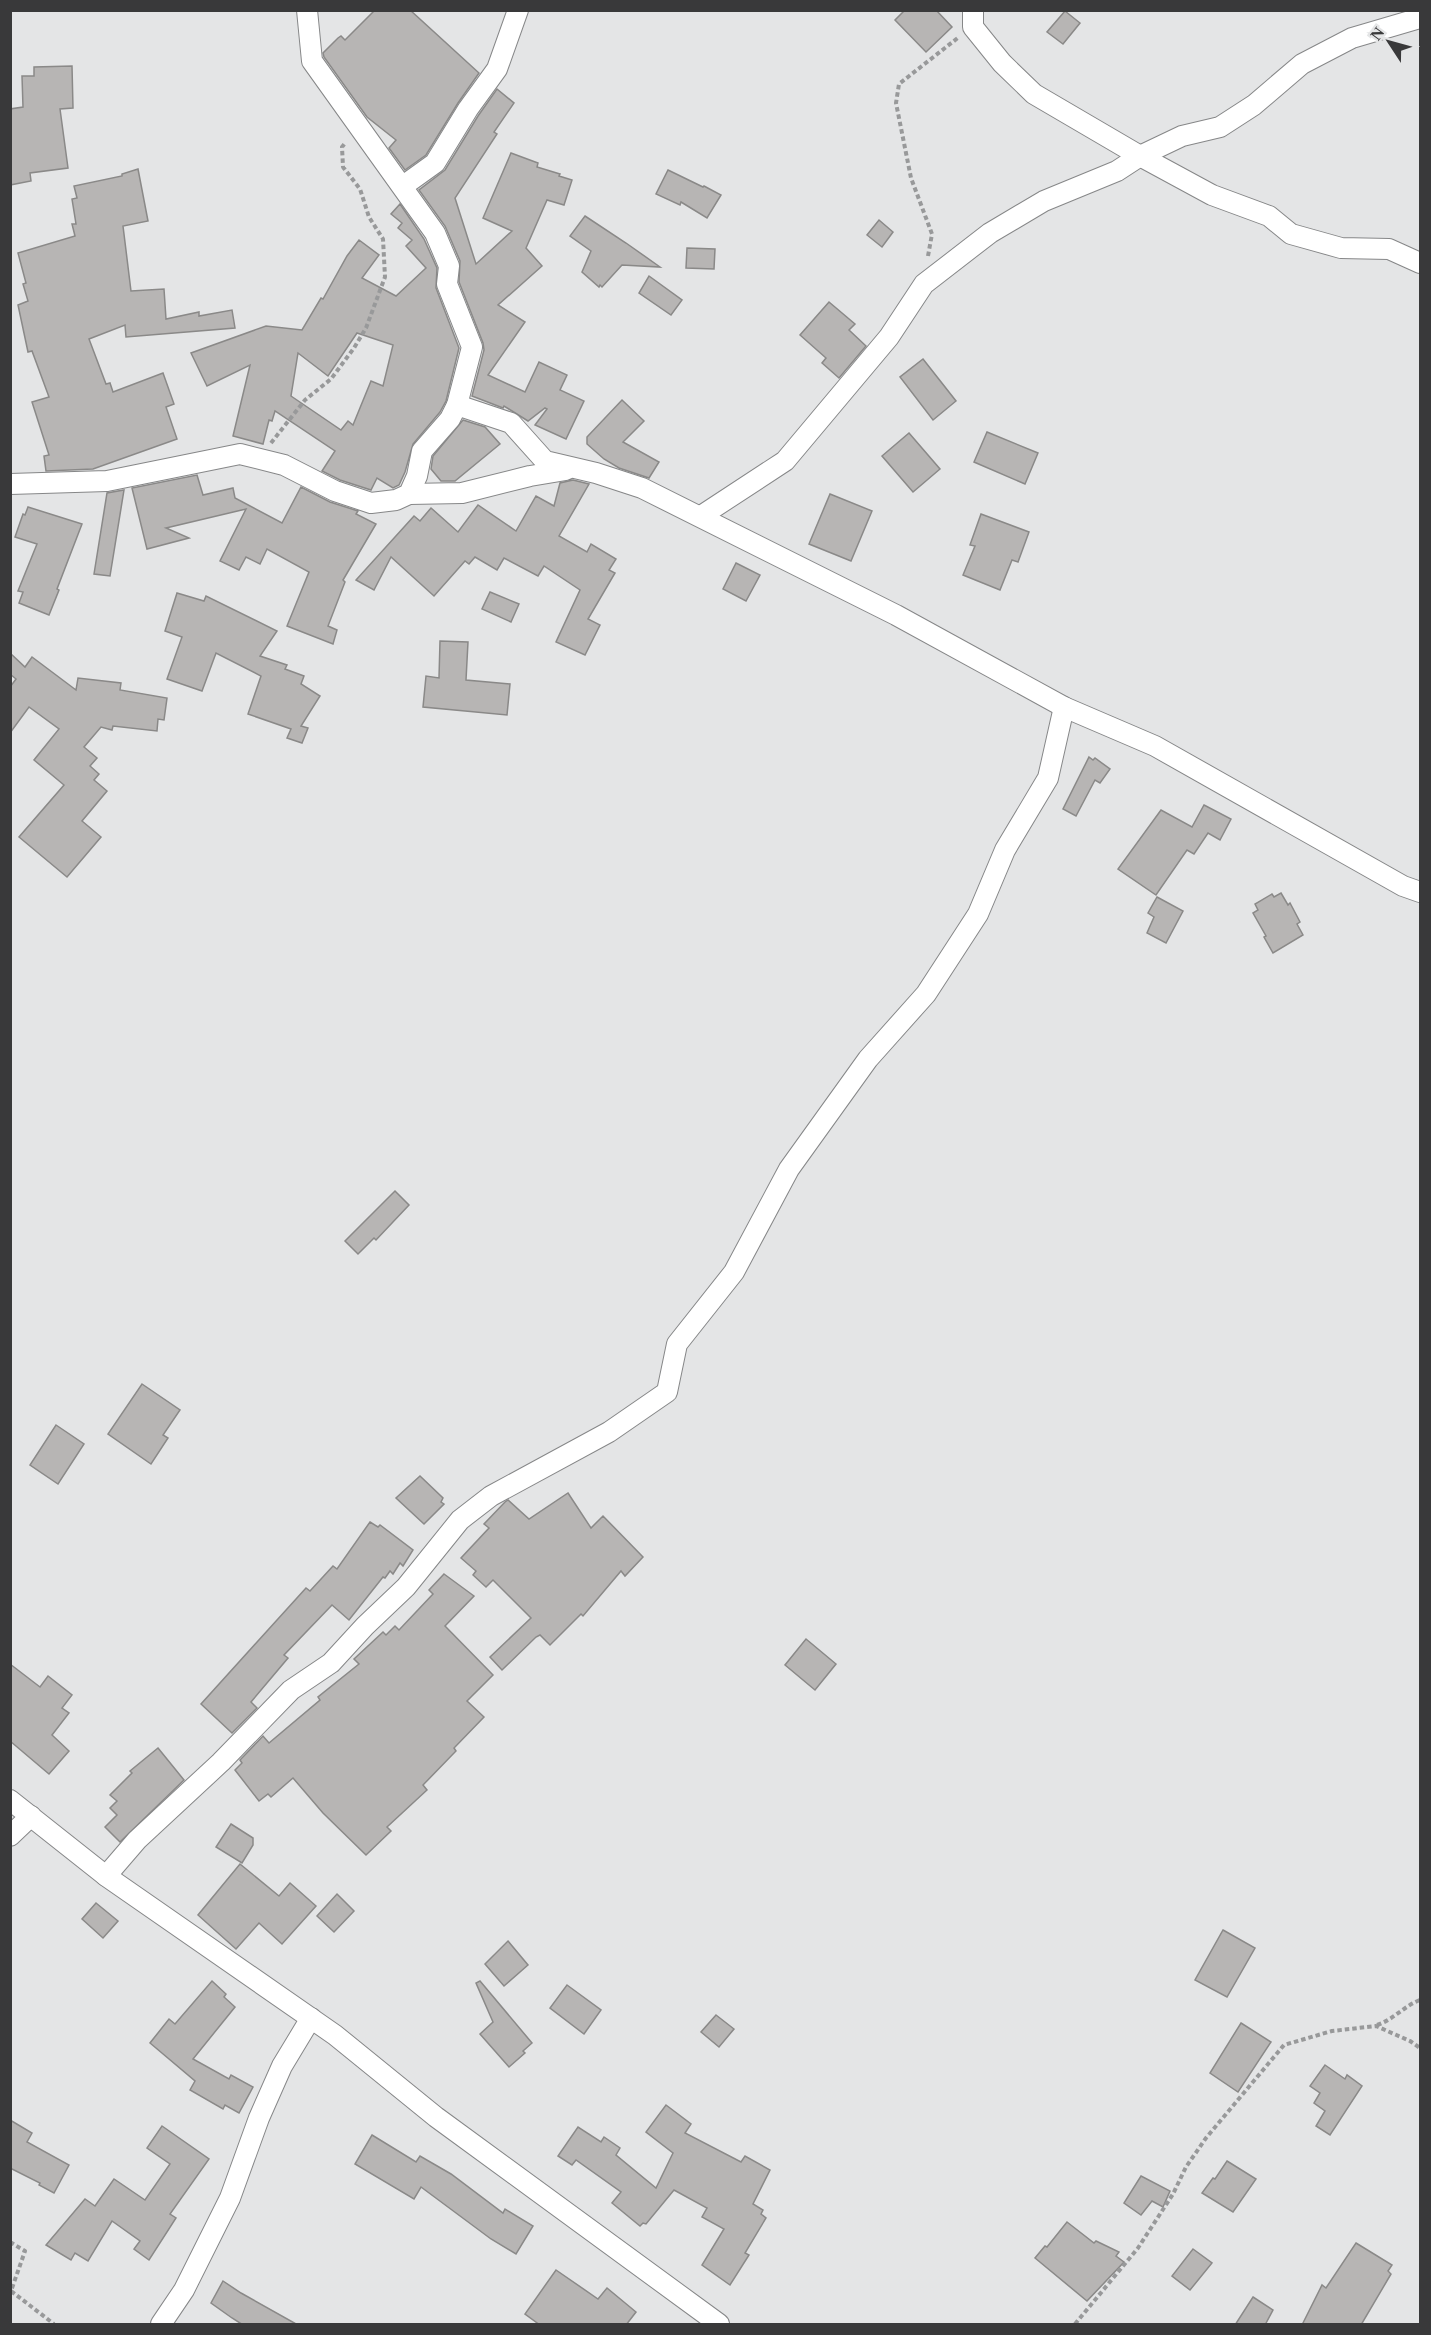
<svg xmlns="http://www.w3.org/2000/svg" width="1431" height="2335" font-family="Georgia,serif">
  <rect width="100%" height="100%" fill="#e4e5e6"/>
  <g fill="#b7b5b4" stroke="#8a8988" stroke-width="1.5" fill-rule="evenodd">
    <polygon points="375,10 410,10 479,73 458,103 426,155 405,170 389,148 396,140 367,117 324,57 323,53 338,38 341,36 345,40"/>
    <polygon points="905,10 936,10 952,27 926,52 895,20"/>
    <polygon points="1065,11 1080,23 1063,44 1047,32"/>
    <polygon points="72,66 73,108 60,109 68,168 30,173 31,181 10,185 10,109 23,107 22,76 34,76 34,67"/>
    <polygon points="497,89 514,103 494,132 497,134 455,198 476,264 512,231 483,218 511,153 538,163 537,167 560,174 559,176 572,180 564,205 547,200 526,248 542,266 498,305 525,322 488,375 525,392 539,362 567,375 560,390 584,401 566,439 535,425 547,409 545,408 528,421 504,406 503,408 472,396 484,350 483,343 459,282 460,261 445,226 419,190 445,170 478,116"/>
    <polygon points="138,169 148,221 123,226 131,291 164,289 166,319 199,312 199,316 232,310 235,328 126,337 125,325 89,339 106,384 110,383 113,392 163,373 174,404 166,407 177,439 93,469 46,471 44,456 49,455 32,402 49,397 32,351 28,352 18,305 28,301 23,284 26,283 18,253 75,236 72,224 76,224 72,199 77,198 74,186 122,176 122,174"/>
    <polygon points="668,170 703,187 704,186 721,195 707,218 681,202 680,205 656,194"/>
    <path d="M 400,204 L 424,239 L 437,268 L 436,288 L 459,348 L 446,401 L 440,412 L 413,444 L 405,472 L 399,485 L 393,488 L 377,478 L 371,490 L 340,480 L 322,471 L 335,451 L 275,411 L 272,421 L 269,420 L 263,444 L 233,436 L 250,365 L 207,386 L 191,353 L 266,326 L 302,330 L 321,298 L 323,299 L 347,256 L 359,240 L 379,255 L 362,278 L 396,296 L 426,268 L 406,246 L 412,240 L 398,228 L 402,223 L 391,214 ZM 357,333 L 393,345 L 383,386 L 371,381 L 353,425 L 348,421 L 341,430 L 291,396 L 298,353 L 328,376 Z"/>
    <polygon points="585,216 626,243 660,267 622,265 602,287 600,285 599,287 582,272 591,251 570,236"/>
    <polygon points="879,220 893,232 882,247 867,235"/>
    <polygon points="687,248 715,249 714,269 686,268"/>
    <polygon points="649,276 682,300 671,315 639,293"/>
    <polygon points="829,302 855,324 849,330 866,346 839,378 822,363 826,358 800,335"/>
    <polygon points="923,359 956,401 933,420 900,377"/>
    <polygon points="622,400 644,421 623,442 659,462 649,478 619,468 604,459 587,444 587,437"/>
    <polygon points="463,420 485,427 500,444 455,481 441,481 431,469 433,456"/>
    <polygon points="987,432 1038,453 1025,484 974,462"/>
    <polygon points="909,433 940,469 913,492 882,456"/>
    <polygon points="197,475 203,495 233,488 235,498 282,523 301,487 330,502 358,511 356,514 376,524 343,580 345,582 328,626 337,630 333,644 287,626 309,572 267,549 260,564 246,557 239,570 220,561 246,509 166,528 189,538 147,549 132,488"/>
    <polygon points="573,480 589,484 559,536 587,552 591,544 616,559 609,570 615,573 588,619 600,625 585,655 556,642 580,590 544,566 538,576 504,558 497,570 475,557 469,564 465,561 434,596 391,557 374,590 356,580 414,516 420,521 431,508 458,532 478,505 516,531 536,496 554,506 560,483"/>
    <polygon points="124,490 110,576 94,574 107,493"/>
    <polygon points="830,494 872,511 851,561 809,544"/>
    <polygon points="28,507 82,524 57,589 59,590 49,615 19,603 23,592 18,591 37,544 15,537 23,514 25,515"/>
    <polygon points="981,514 1029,532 1018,562 1012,560 1000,590 963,575 975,546 970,545"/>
    <polygon points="736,563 760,575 746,601 723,589"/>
    <polygon points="490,592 519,604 511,622 482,609"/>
    <polygon points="177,593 204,601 206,596 277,631 260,656 287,665 285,669 304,676 301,684 320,696 301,726 308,728 302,743 287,738 291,729 248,714 261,676 216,653 202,691 167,679 182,637 165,631"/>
    <polygon points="440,641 468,642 466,680 510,684 507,715 423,707 426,676 439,678"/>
    <polygon points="10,653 25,667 32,657 76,690 78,678 121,683 120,690 167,698 164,720 158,719 157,731 113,726 112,730 101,727 84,747 97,758 90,766 99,774 94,780 107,791 82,821 101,837 67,877 19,837 64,785 34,760 59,729 29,707 10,733 10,687 16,679 10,674"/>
    <polygon points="1089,757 1093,760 1095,758 1110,769 1100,783 1095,780 1076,816 1063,809"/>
    <polygon points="1204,805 1231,819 1220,840 1208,833 1194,854 1187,850 1156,895 1118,869 1161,810 1192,827"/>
    <polygon points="1281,893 1288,905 1290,903 1300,922 1297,924 1303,935 1273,953 1264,937 1266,936 1253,913 1258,910 1255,904 1272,894 1274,897"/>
    <polygon points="1157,897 1183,911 1166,943 1147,933 1154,917 1148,913"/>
    <polygon points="395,1191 409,1205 376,1240 374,1238 358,1254 345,1241"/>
    <polygon points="142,1384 180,1410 163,1435 168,1438 151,1464 108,1434"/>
    <polygon points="56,1425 84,1444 58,1484 30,1465"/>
    <polygon points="420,1476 443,1498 441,1502 444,1504 424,1524 396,1498"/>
    <polygon points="568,1493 591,1528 603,1516 643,1557 625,1576 621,1571 583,1616 581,1614 550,1645 540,1635 536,1637 502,1670 490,1657 531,1618 493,1580 486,1587 473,1575 476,1571 461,1558 489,1528 484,1524 505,1502 508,1500 529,1519"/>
    <polygon points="370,1522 378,1527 380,1525 413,1550 403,1566 400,1563 393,1574 390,1571 385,1578 383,1577 349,1620 332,1605 284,1655 288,1658 251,1702 257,1708 232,1733 201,1704 306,1588 310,1591 333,1566 337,1569"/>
    <polygon points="444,1574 474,1596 445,1626 493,1675 467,1701 484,1717 454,1748 456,1751 423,1785 427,1790 387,1827 391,1831 366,1855 323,1813 293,1778 271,1797 268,1794 259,1801 235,1770 242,1763 240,1760 263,1736 269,1743 320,1700 318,1697 359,1664 354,1659 383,1632 386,1635 395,1626 399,1630 433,1594 429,1590"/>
    <polygon points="806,1639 836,1664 815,1690 785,1665"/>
    <polygon points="10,1664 40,1687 48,1676 72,1695 62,1708 69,1713 52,1735 69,1751 49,1774 10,1741"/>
    <polygon points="158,1748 184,1780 120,1842 105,1827 117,1815 110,1808 117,1801 110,1795 132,1773 130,1771"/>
    <polygon points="231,1824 253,1838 253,1845 242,1863 216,1847"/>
    <polygon points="240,1864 279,1896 290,1883 316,1906 282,1944 259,1923 236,1949 198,1915"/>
    <polygon points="337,1894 354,1911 334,1932 317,1916"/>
    <polygon points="96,1903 118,1921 103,1938 82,1919"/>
    <polygon points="1223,1930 1255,1948 1227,1997 1195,1980"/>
    <polygon points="508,1941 528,1965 504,1986 485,1964"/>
    <polygon points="212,1981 226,1994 224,1997 235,2007 193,2059 229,2079 231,2075 253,2087 239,2113 225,2105 223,2109 190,2090 195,2081 150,2043 169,2019 175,2024"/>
    <polygon points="480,1981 532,2043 523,2051 525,2053 509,2067 480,2034 493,2022 476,1983"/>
    <polygon points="567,1985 601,2010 584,2034 550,2008"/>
    <polygon points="716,2015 734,2029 719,2047 701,2032"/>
    <polygon points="1241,2023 1271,2042 1238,2092 1210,2073"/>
    <polygon points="1325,2065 1345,2079 1347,2075 1362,2086 1330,2135 1316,2126 1325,2111 1314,2103 1320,2093 1310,2086"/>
    <polygon points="666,2105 691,2124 685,2133 741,2162 745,2156 770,2170 753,2204 763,2210 761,2214 766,2218 745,2253 749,2255 730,2285 702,2265 724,2229 702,2217 707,2208 674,2190 646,2224 643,2223 640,2226 612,2203 621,2192 576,2160 572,2165 558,2156 578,2127 601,2142 604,2137 620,2148 616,2155 656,2188 673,2153 646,2132"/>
    <polygon points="10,2120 32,2133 27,2142 69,2165 54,2193 39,2185 40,2183 10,2168"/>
    <polygon points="162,2126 209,2159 170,2214 176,2218 149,2260 134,2249 140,2241 112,2221 88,2261 75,2253 71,2260 46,2245 85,2199 95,2206 114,2179 145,2200 170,2164 147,2148"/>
    <polygon points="372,2135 416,2162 420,2156 451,2174 503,2213 505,2209 533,2226 516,2254 491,2239 421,2187 414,2199 355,2164"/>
    <polygon points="1227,2161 1256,2179 1233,2212 1202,2193 1213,2178 1215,2179"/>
    <polygon points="1141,2176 1170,2191 1163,2207 1152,2201 1141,2215 1124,2203"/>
    <polygon points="1067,2222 1094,2243 1096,2241 1119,2252 1116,2256 1124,2262 1087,2301 1035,2258 1045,2246 1047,2247"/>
    <polygon points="1356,2243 1392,2265 1388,2271 1391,2274 1361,2325 1302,2325 1322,2285 1326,2288"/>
    <polygon points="1193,2249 1212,2263 1190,2290 1172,2276"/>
    <polygon points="556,2270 598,2299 607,2288 636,2312 626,2325 540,2325 525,2314"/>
    <polygon points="223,2281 241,2293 298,2325 243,2325 232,2318 211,2303"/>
    <polygon points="1253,2297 1273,2310 1265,2325 1235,2325"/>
  </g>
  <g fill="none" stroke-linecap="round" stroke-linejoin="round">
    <g stroke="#868788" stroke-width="22">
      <g id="minor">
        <polyline points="973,10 973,27 1002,63 1034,94 1140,156 1212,195 1269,216 1291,234 1341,248 1389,249 1420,263"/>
        <polyline points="403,186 435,163 468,109 497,69 518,10"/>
        <polyline points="457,405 511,423 545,461 596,473 642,488 896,615 1064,707 1155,746 1403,886 1420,892"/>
        <polyline points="10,484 107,481 240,454 284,465 335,491 371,503 396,500 409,494 417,476 422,451 450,419 457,405 472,347 447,284 449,266 435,233 312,61 307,10"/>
        <polyline points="409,494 462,493 530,476 566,470"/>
        <polyline points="701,516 785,461 889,337 924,284 990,233 1044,201 1117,171 1140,156 1182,136 1220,127 1254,105 1302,64 1352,38 1420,18"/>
        <polyline points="10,1800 106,1876 335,2035 436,2117 719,2324"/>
        <polyline points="10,1836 31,1816"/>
        <polyline points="106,1876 137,1840 221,1762 291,1690 331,1663 365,1626 406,1587 460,1520 491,1496 609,1432 667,1392 677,1344 734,1272 789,1169 868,1059 926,994 978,914 1005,850 1048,778 1064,707"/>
        <polyline points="161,2324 184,2290 230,2198 259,2118 282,2066 311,2018"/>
      </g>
    </g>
    <g stroke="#98999a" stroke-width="4" stroke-dasharray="4.5 3" stroke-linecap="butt">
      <polyline points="928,256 932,234 911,178 896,103 899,84 959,37"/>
      <polyline points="271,443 305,400 331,379 354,348 366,328 385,277 383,239 369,217 360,189 343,167 342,147 346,142"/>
      <path d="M 1377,2025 C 1393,2020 1404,2006 1420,2000"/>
      <polyline points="10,2242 25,2251 11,2291 54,2324"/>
      <polyline points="1075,2324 1138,2248 1173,2194 1186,2167 1206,2138 1284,2045 1332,2031 1376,2026 1410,2041 1420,2048"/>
    </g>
    <use href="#minor" stroke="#fff" stroke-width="20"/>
  </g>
  <rect width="1431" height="2335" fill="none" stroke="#39393a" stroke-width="24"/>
  <g transform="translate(1389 42) rotate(306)" stroke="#e4e5e6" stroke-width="4.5" paint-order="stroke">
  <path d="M0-4.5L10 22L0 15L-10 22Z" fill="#39393a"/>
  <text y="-9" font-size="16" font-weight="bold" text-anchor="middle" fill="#39393a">N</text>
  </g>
</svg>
